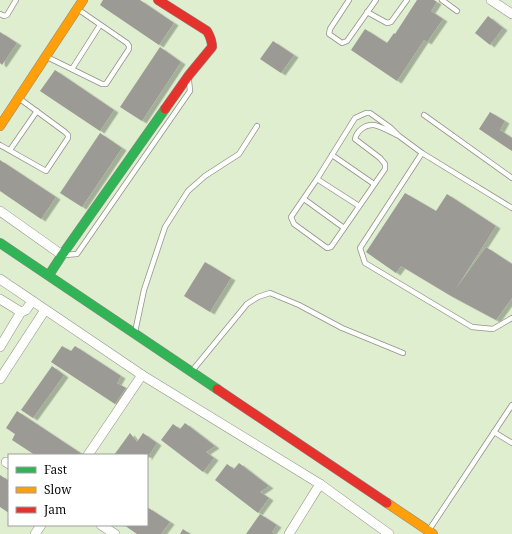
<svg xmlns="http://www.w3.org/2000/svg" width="512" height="534" font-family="'Noto Serif',serif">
  <defs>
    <filter id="shadow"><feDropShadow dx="4.5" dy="2.5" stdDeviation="0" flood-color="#0004"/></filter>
  </defs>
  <rect width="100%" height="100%" fill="#f9f8ee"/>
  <path fill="#dfeecf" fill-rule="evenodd" d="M 0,0 L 512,0 L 512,534 L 0,534 ZM 9,455 L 147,455 L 147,525 L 9,525 Z"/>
  <g fill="#9c9a95" filter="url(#shadow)">
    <polygon points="103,0 140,0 174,23 159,45 100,5"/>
    <polygon points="417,0 434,0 437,2 431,11 443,19 427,42 424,40 397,81 351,50 365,29 387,43 394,33 395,34"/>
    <polygon points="488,16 503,28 490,45 475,33"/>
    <polygon points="0,32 17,43 2,65 0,63"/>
    <polygon points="273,41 294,55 281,73 260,59"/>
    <polygon points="160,47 181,62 142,121 120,107"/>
    <polygon points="55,70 114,110 100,131 40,91"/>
    <polygon points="490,112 505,121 500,130 512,138 512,151 479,129"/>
    <polygon points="100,133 122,148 82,207 60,193"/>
    <polygon points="0,160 56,197 41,219 0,191"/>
    <polygon points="405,193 436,211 447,194 496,226 455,290 486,247 512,264 512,298 496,320 451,296 401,266 396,273 366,252"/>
    <polygon points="205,262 231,278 210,312 184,296"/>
    <polygon points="62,346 71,351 75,346 121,376 117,383 126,388 115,404 51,362"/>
    <polygon points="52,366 64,375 33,418 21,410"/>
    <polygon points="17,411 82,454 81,455 35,455 12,440 15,434 6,428"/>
    <polygon points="185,423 215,446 206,452 214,458 203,472 161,440 173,424 180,429"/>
    <polygon points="130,433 137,442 143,433 157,443 147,458 147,455 114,455"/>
    <polygon points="239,463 269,486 260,492 269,498 258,513 215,480 227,464 234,469"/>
    <polygon points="0,475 9,481 9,513 0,507"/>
    <polygon points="147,507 170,522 161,534 137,534 124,525 147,525"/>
    <polygon points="260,514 277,525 272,532 275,534 246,534"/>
    <polygon points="183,529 190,534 180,534"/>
  </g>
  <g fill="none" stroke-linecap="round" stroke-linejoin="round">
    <g stroke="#92928d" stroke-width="6">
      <g id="lane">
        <polyline points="349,0 330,29 329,34 342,43 347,41 376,0"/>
        <polyline points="442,0 457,11"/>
        <polyline points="367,12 387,23 391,22 407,0"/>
        <polyline points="0,14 4,16 7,15 16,0"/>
        <polyline points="47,57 102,84 106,84 129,49 129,46 127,43 79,10"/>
        <polyline points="72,69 100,25"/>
        <polyline points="424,115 512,178"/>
        <path d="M 399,136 C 392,133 381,126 374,125 C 365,124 357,131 355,139 L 380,158 L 385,164 L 385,169 L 331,247 L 327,248 L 323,245 L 294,224 L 291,217 L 317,179 L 355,118 L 366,113 L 370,113 L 391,128 L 399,136 L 422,153 L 512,208"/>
        <polyline points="0,145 46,171 68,138 68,135 65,132 20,99"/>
        <polyline points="10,150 37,111"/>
        <polyline points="422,153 360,248 365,263 472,327 493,329 512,318"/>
        <polyline points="332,155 374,184"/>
        <polyline points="317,179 359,206"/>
        <polyline points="304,199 344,228"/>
        <polyline points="65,255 77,254 190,91 189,81"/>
        <polyline points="135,332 144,290 165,227 188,191 205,176 239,154 257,126"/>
        <polyline points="192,371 247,304 258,297 270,293 299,305 342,328 403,353"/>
        <polyline points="494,432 512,443"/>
        <polyline points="429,530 512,405"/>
      </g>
    </g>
    <g stroke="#92928d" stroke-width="10">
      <g id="street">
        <polyline points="491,0 512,14"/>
        <polyline points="0,211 62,255"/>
        <polyline points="0,279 142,375 320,484 389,534"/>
        <polyline points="0,299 21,312 26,310 32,301"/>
        <polyline points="0,347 21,312"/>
        <polyline points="0,379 45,310"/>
        <polyline points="88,455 142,375"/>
        <polyline points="6,462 9,464"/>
        <polyline points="101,525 115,534"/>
        <polyline points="35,534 41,525"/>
        <polyline points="289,534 320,484"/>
      </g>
    </g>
    <g stroke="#898884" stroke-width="10">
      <g id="fast">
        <polyline points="0,243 217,389"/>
        <polyline points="49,275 62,255 165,109"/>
      </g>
    </g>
    <g stroke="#898884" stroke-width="10">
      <g id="slow">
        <polyline points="0,126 83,0"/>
        <polyline points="387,503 433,534"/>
      </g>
    </g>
    <g stroke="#898884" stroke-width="10">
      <g id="jam">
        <path d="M 158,0 L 207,31 C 210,36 212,41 212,47 L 189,75 L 165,109"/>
        <polyline points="217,389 387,503"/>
      </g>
    </g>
    <use href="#lane" stroke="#fefefc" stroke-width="4.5"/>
    <use href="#street" stroke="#fefefc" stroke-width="9"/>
    <use href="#fast" stroke="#30b455" stroke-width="9"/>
    <use href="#slow" stroke="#ff9f0a" stroke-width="9"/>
    <use href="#jam" stroke="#e5322d" stroke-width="9"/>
  </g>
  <rect x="8" y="454" width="140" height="72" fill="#ffffff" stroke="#9d9d9d"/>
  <rect x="16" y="467" width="20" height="6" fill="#30b455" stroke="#9d9d9d"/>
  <text x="44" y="474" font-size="12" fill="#0b0b0b">Fast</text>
  <rect x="16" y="487" width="20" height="6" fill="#ff9f0a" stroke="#9d9d9d"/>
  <text x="44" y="494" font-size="12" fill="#0b0b0b">Slow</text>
  <rect x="16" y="507" width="20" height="6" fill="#e5322d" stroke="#9d9d9d"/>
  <text x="44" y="514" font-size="12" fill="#0b0b0b">Jam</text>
</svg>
